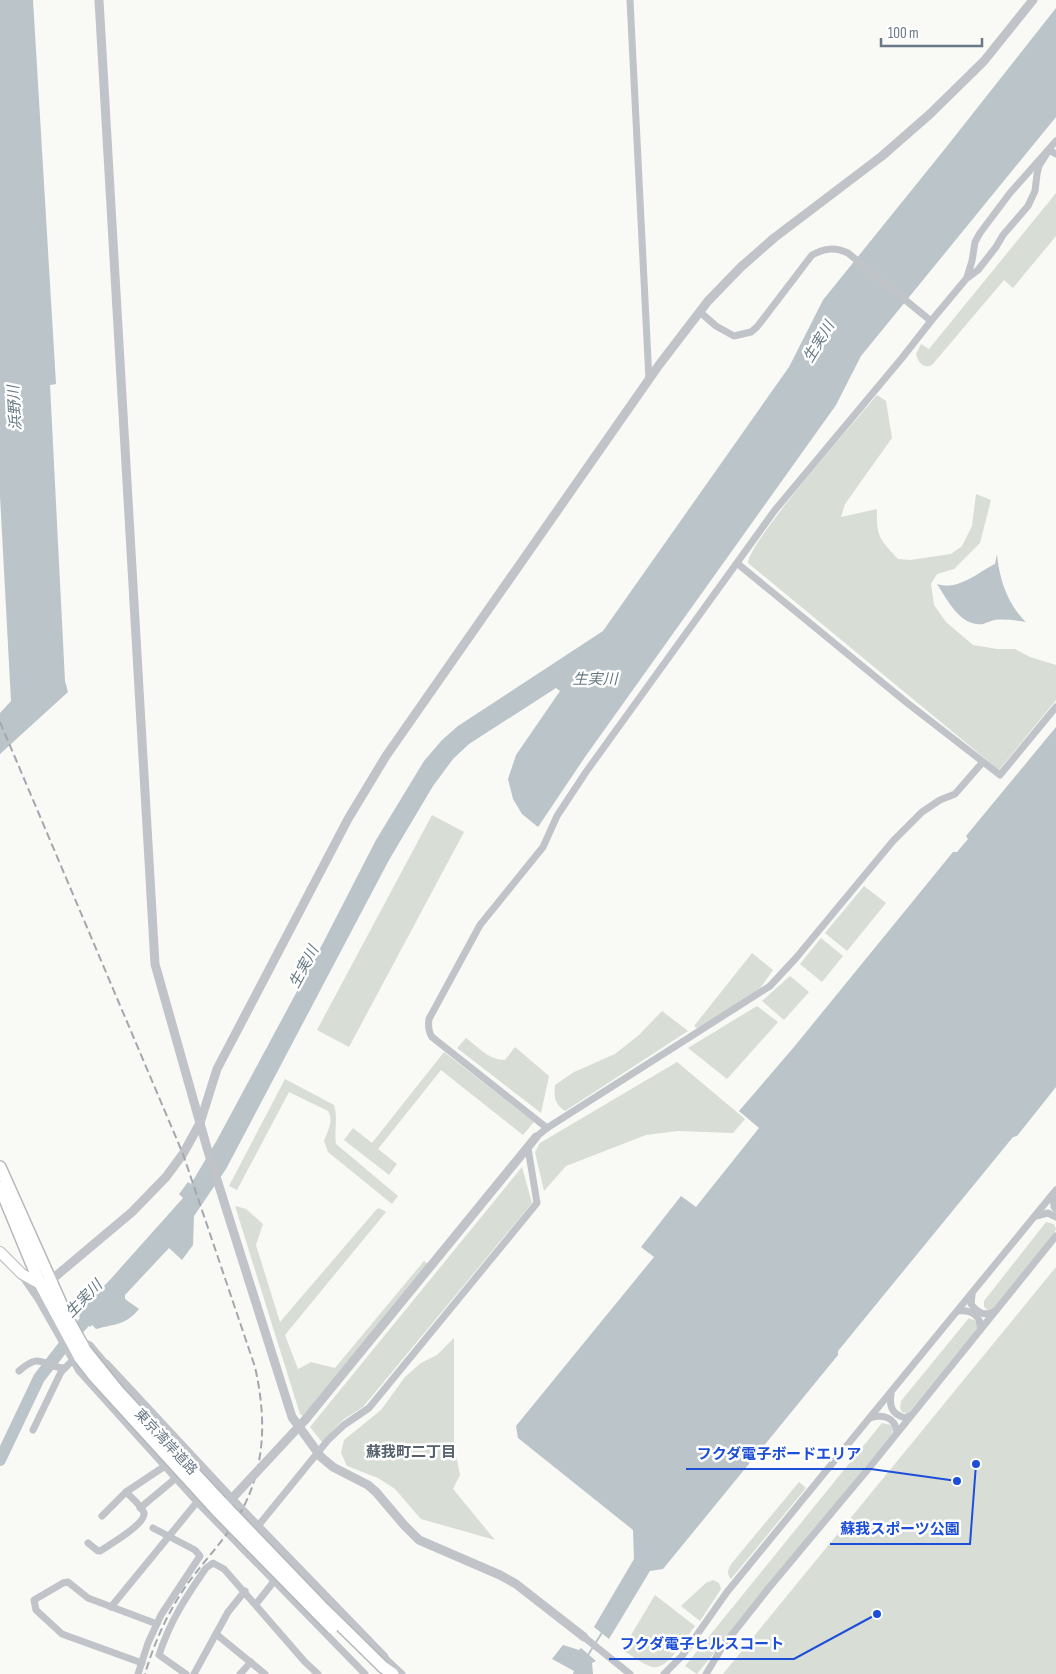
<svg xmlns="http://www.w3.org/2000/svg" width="1056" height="1674" font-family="'Sofia Sans Condensed','Noto Sans JP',sans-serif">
  <rect width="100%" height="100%" fill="#f9f9f6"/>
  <g fill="#d8ddd6">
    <path d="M 1056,193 L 1056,236 L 1013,288 L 1004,280 L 932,365 C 923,369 918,362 916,354 L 921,344 L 929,349 Z"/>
    <path d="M 877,395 L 886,401 L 892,438 L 845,504 L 841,517 L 877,509 C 876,537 880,539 898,559 L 910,560 L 951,554 L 962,546 L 972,526 L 976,494 L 991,500 L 980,543 L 954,569 L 937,574 L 931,584 L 934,605 L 946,622 L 973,645 L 997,649 L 1015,649 L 1030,657 L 1056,665 L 1056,700 L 999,770 L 748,563 C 748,542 857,419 877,395 Z"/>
    <polygon points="432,815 464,832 349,1047 317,1030"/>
    <polygon points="864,886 886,903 847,951 825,933"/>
    <polygon points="821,938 843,956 822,982 800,964"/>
    <polygon points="752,953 773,970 761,987 755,993 700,1030 694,1026"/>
    <polygon points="790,976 809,992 784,1020 762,1001"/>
    <polygon points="757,1006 778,1022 727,1079 688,1048"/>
    <path d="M 662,1011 L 688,1031 L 565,1111 C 554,1103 554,1097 555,1085 L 574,1072 L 615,1054 L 639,1035 Z"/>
    <path d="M 466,1038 C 478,1047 489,1060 505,1060 L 515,1047 L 549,1076 L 541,1113 L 457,1048 Z"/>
    <polygon points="444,1052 534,1122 523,1135 441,1070 378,1149 397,1164 389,1175 344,1140 353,1128 372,1143"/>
    <polygon points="677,1062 745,1119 733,1133 678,1131 646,1135 566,1166 544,1191 535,1152 540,1143"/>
    <path d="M 285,1079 L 334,1105 C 338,1117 334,1131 336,1144 L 398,1196 L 392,1204 L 328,1152 L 324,1141 C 328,1130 334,1121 328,1111 L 289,1092 L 237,1190 L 229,1186 Z"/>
    <polygon points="522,1167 532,1203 363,1407 344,1419 322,1442 310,1427"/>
    <polygon points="235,1206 246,1209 263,1224 256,1245 280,1322 376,1210 379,1208 386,1212 285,1335 298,1369 311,1362 335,1368 424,1261 428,1264 304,1417 300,1414"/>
    <polygon points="1046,1222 1054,1224 1056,1229 1054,1234 993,1309 988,1310 984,1307 984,1301"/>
    <polygon points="1056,1267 1056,1674 723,1674"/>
    <polygon points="969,1318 976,1321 978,1325 975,1331 910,1411 906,1413 902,1412 900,1408 901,1401"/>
    <polygon points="454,1338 454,1445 460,1475 453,1489 495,1540 421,1519 395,1489 378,1478 347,1466 341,1453 344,1440 381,1410 405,1377 421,1363 437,1355"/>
    <polygon points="882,1423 891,1425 893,1430 892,1434 697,1674 685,1666"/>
    <path d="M 799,1482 L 806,1488 L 731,1579 C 726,1573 728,1569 732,1563 Z"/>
    <polygon points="713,1580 719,1583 721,1589 700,1621 681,1606 706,1583"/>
    <path d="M 655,1595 L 695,1626 C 686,1637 668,1671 652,1667 C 642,1664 631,1655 622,1650 Z"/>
  </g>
  <g fill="#bac4c9">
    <polygon points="0,0 33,0 56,384 50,385 65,681 68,692 0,754 0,713 11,701 0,496"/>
    <path d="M 1056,8 L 1056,117 L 861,356 L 836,405 L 585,757 L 538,827 L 522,814 L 513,799 L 508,779 L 516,755 L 560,691 L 556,688 L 469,744 L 453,759 L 433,786 L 389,860 L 226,1169 L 194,1216 L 193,1245 L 182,1260 L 169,1248 L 125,1295 L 125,1299 L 139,1309 C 126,1325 115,1324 96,1329 L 92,1325 L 90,1327 L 79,1317 L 80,1315 L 77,1312 L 108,1282 L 183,1198 L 179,1194 L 188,1182 L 191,1184 L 217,1140 L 323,943 L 376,840 L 424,761 L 442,740 L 458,726 L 603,631 L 789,367 L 823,300 L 944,150 Z"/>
    <path d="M 997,554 C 999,579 1008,605 1026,622 C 1016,620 1004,619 994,620 C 990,621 986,623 983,624 C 960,627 947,599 937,584 C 958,591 977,573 995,564 Z"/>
    <polygon points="1056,727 1056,1087 1017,1136 1013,1137 838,1351 838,1355 663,1569 650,1571 609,1639 594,1627 634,1559 633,1530 518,1438 516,1426 654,1257 641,1247 681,1196 696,1207 759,1128 739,1111 794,1047 953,852 957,852 968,839 966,836"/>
    <polygon points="563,1645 579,1650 581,1648 596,1661 592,1663 593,1674 573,1674 574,1671 552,1659"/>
  </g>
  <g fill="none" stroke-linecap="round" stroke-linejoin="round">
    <polyline stroke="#bac4c9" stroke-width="2" points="588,1655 603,1631"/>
    <polyline stroke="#bac4c9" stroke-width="12" points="0,1460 39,1378 70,1338 96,1309"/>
    <g stroke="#b4b8bd" stroke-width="12">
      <polyline id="primary" points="0,1252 22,1274 40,1284 45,1283"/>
    </g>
    <g stroke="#b4b8bb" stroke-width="14">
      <g id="trunk">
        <polyline points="0,1167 67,1317 85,1350"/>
        <polyline points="0,1187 40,1284 80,1358"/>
        <polyline points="383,1667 393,1674"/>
      </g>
    </g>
    <g stroke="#c0c4c8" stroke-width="7">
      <polyline points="630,0 649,380"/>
      <polyline points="1049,150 1056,154"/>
      <polyline points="967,277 972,261 975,242 980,233 1010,193 1056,141"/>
      <path d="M 700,312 L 716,326 L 734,336 L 751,332 L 757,327 L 812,255 C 825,248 835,247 848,253 L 931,321"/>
      <polyline points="738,564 906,702 1000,775 1056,707"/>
      <path d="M 547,1128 L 432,1037 C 428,1031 428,1026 429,1019 L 480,925 L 543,847 L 557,816 L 586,772 L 775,510 L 902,358 L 931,321 L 966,279 L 978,270 L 996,247 L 1003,235 L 1028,206 L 1035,191 L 1037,174 L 1039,166 L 1049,150"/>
      <polyline points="536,1137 547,1128 770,986 796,958 893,841 922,812 940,800 955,794 982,763"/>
      <polyline points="1053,1194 1054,1207 1056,1209"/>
      <polyline points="1036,1216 1048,1213 1056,1217"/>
      <polyline points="22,1276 38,1299 79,1371 197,1502 365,1674"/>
      <path d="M 972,1295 L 971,1304 C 977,1312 984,1317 993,1312"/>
      <path d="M 958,1311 C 971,1309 982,1316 980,1330"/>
      <polyline points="81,1341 90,1345 106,1364"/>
      <path d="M 19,1371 C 42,1351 41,1367 64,1368"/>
      <path d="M 891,1394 C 889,1407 892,1414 905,1418 L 911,1415"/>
      <path d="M 870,1418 C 883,1414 895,1417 897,1432"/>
      <polyline points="33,1430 61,1372 72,1361"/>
      <polyline points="140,1508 176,1478"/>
      <polyline points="102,1516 126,1492 165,1466"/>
      <polyline points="258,1526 328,1440 344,1425 369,1408 537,1203 528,1148"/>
      <path d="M 88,1543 L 98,1551 L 100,1551 C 109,1545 146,1524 144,1513 C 142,1506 131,1497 126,1492"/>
      <polyline points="256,1604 275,1580"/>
      <polyline points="111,1607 197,1502"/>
      <polyline points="216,1634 265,1674"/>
      <polyline points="584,1637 630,1674"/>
      <polyline points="384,1657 402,1674"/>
      <polyline points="142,1663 62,1634 36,1610 34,1600 63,1583 68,1582 88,1598 157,1624"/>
      <polyline points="138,1674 148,1643 161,1615 200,1556 195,1550 153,1528"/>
      <path d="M 186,1674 L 159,1655 C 170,1621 186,1597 206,1568 L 213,1563 L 224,1569 L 305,1662 L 318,1674"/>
      <polyline points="194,1674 228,1612 245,1591"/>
      <polyline points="240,1674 251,1662"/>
      <polyline points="664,1674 682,1656 727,1592 1056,1190"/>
      <polyline points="706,1674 723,1646 768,1589 869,1468 1056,1236"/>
    </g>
    <g stroke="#c0c4c8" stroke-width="9">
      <polyline points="99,0 155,964 207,1148 292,1417 321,1457 333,1467 368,1485 376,1492 404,1525 419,1540 500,1575 516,1584 584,1637"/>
      <polyline points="50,1281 132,1212 166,1177 183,1154 200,1123 217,1069 348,819 386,756 659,365 708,301 741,267 774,238 882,156 930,114 984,61 1033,0"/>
      <polyline points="106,1364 240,1508 384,1657"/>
      <polyline points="306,1419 536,1137"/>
    </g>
    <use href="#primary" stroke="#fff" stroke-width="10"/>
    <use href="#trunk" stroke="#fff" stroke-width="11"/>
    <path stroke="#a2a8ae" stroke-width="2" stroke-dasharray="8 4" stroke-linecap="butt" d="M 0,722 L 183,1154 L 255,1367 C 266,1416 266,1463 243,1508 C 230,1534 209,1555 191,1579 C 170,1607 155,1640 145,1674"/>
    <g stroke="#b4b8bb" stroke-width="14" stroke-linecap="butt">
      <g id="trunk-bridge">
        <polyline points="85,1350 118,1391 225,1506 324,1609 383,1667"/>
        <polyline points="80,1358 94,1376 219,1513 332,1628"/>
      </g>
    </g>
    <polyline stroke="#c0c4c8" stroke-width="9" points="225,1506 306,1419"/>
    <use href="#trunk-bridge" stroke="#fff" stroke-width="11"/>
  </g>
  <g text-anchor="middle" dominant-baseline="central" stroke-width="5" stroke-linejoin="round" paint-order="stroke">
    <g font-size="14" fill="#697886" stroke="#fff">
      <text transform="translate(166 1442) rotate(47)">東京湾岸道路</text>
    </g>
    <g font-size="15" font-style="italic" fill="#657881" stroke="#fff">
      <text transform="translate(819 342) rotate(-59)">生実川</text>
      <text transform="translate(15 408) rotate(-93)">浜野川</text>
      <text x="595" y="679">生実川</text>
      <text transform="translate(304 967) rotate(-62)">生実川</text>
      <text transform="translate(84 1299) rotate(-46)">生実川</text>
    </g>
    <g font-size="15" font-weight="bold" fill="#56616c" stroke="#fff">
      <text x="411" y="1452">蘇我町二丁目</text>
    </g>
  </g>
  <path fill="none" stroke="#1d4ed8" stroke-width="2" d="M957 1481L871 1469H686M976 1464L970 1544H830M877 1614L794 1659H609"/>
  <g fill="#1d4ed8" stroke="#fff" stroke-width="2">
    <circle cx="957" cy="1481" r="5"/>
    <circle cx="976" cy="1464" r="5"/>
    <circle cx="877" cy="1614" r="5"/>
  </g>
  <g font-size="15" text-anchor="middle" font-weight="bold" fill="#1d4ed8" stroke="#fff" stroke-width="5" stroke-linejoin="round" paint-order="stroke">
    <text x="779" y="1459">フクダ電子ボードエリア</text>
    <text x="900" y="1534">蘇我スポーツ公園</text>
    <text x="702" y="1649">フクダ電子ヒルスコート</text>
  </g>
  <path d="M881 38v8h101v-8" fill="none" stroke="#697886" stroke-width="2.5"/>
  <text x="888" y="38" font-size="15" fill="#697886" stroke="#ffffff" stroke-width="4" paint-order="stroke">100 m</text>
</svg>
